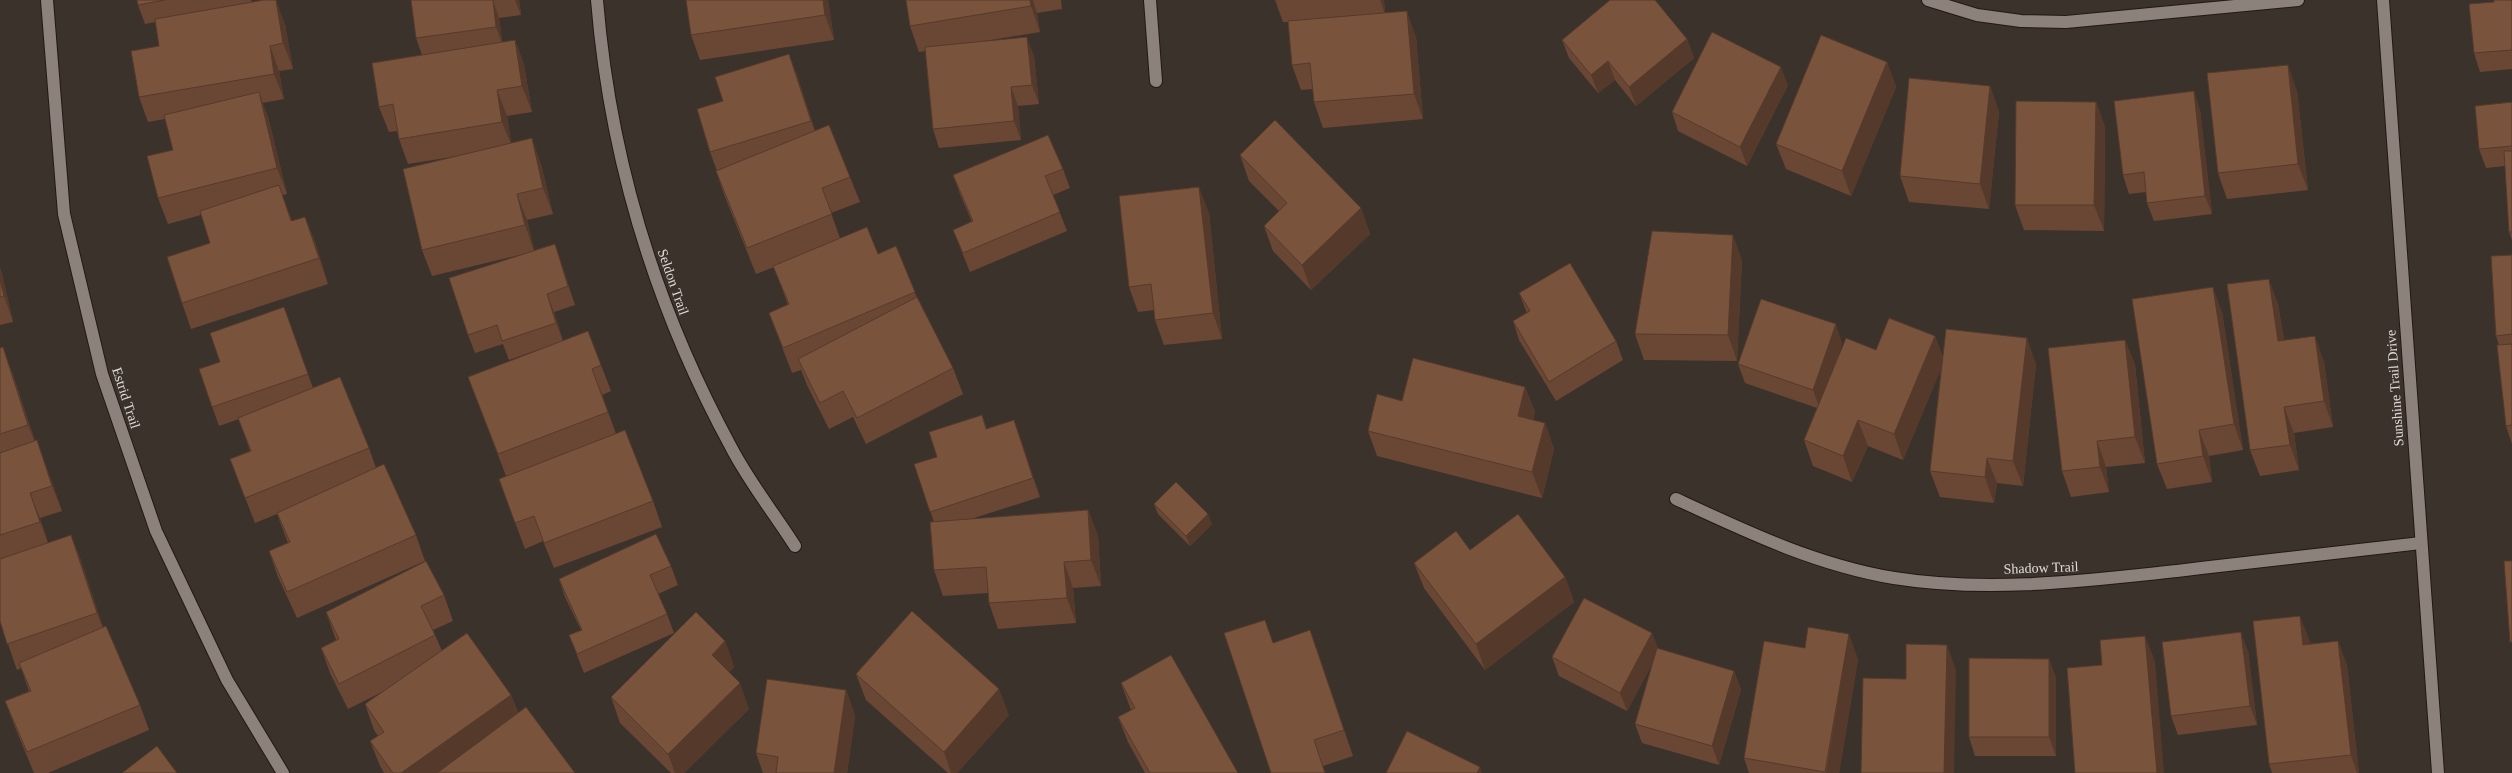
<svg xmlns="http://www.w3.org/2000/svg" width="2512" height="773" font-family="Georgia,serif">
  <rect width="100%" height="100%" fill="#3c322c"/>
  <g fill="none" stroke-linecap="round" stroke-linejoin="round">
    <g stroke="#221915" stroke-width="14">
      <g id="street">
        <polyline points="47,0 64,214 102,374 156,531 227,680 283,773"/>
        <path d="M 597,0 C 610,160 655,307 731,447 C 749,482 774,513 795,546"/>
        <polyline points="1150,0 1156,81"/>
        <polyline points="1928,0 1977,15 2021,21 2066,22 2298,0"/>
        <polyline points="2383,0 2438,773"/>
        <path d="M 1676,499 C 1747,532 1816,565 1894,578 C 1988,593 2083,581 2177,571 C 2258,561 2339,552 2421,543"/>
      </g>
    </g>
    <use href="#street" stroke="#8d817b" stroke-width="12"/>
  </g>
  <g fill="#694734">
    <polygon points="137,0 251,0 252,2 285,24 293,69 279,71 284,99 262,103 268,117 287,194 282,195 292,221 305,217 315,242 328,284 191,329 182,303 210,243 201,215 168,224 158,198 173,150 165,119 148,122 139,97 159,46 155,22 145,24 138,5"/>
    <polygon points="411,0 519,0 521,15 499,18 502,42 515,40 524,65 532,112 507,116 511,143 541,164 553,214 527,220 534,250 555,244 575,305 554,312 563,341 601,365 611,391 602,395 616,434 653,501 662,527 554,568 543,541 525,549 499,479 506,476 468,377 551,345 509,360 503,344 475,353 468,335 528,253 432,276 422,250 458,156 408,164 399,139 397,131 389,132 379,107 422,55 416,38"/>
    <polygon points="686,0 828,0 834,40 700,60 691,35"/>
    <polygon points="906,0 1061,0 1062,9 1037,13 1040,32 985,41 1034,56 1039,104 1018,106 1021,140 939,148 933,129 925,51 919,52 910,26"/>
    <polygon points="1275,0 1384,0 1385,13 1416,37 1423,119 1323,128 1314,102 1313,89 1301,90 1292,65 1288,22 1283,22"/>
    <polygon points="2512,0 2512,69 2480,72 2474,53"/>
    <polygon points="1687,39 1694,58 1636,106 1615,80 1598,93 1569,58 1562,40"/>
    <polygon points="1887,62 1896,87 1851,196 1786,169 1776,144"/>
    <polygon points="796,72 815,131 850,177 860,202 831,213 840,238 878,254 896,246 917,298 953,368 963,394 866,444 853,417 829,429 807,385 801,370 792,373 769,313 788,305 774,267 756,274 725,197 716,171 717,171 710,152"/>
    <polygon points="1788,85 1747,166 1678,131 1672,112"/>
    <polygon points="1990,86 1999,112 1989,209 1909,202 1900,176"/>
    <polygon points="2297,91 2308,190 2227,199 2218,173"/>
    <polygon points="2096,102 2105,127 2104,231 2024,230 2015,205"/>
    <polygon points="2512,102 2512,240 2509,232 2505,166 2486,168 2479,149"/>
    <polygon points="2200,110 2212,214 2154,221 2147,203 2146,192 2129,194 2123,175"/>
    <polygon points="1240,155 1361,208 1370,234 1311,290 1273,251 1264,226 1279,211 1249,181"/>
    <polygon points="1063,169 1070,188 1053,195 1067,231 970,272 953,230 972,222 960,194 953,175"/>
    <polygon points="1209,213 1222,339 1164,345 1155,320 1154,310 1138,312 1129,287"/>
    <polygon points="2512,255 2512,444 2506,426 2499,345 2496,336"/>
    <polygon points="1742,260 1737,361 1644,360 1635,334"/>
    <polygon points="0,268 2,274 13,322 0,325"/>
    <polygon points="1519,293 1616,341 1623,360 1556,401 1519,340 1513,321 1527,313"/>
    <polygon points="2278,304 2284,340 2324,362 2333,427 2294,433 2299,470 2260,476 2250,450"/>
    <polygon points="284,307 313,388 369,448 376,468 416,535 425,561 297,618 278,577 269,551 288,543 277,514 255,523 230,459 250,451 239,419 219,426 199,369 220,362"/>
    <polygon points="2222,312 2243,450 2209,456 2212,482 2167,489 2157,464"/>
    <polygon points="1935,336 1943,358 2036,364 2023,486 1997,483 1994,503 1940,497 1930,471 1941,368 1903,460 1868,446 1852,482 1813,466 1804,440 1817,408 1745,383 1738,364 1842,343 1837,360"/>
    <polygon points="2125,340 2135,365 2145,463 2106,467 2109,492 2071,497 2062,471"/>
    <polygon points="0,348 12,372 35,441 46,466 62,511 40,518 48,543 71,535 103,627 140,705 149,730 48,773 34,773 15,727 5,701 29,691 21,668 17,670 0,621"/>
    <polygon points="1525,387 1535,412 1533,420 1545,423 1554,449 1542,498 1377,456 1368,431 1402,401"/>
    <polygon points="982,415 987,429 1014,420 1040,497 971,519 1088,510 1098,536 1101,586 1073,588 1076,623 998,629 989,603 988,593 943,596 934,570 934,522 914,464 937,457"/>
    <polygon points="1154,504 1212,524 1190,546 1158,514"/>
    <polygon points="1470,550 1565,577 1574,602 1485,670 1424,588 1414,563"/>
    <polygon points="671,566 678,585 658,594 667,614 674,633 584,673 569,635 581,630 565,597 559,579"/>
    <polygon points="444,595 453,621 433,630 442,651 511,695 518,713 575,773 384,773 380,766 370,741 378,736 374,730 365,704 384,691 348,709 330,673 321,648 336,640 326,612"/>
    <polygon points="1265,620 1273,643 1319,656 1353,756 1323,766 1325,773 1271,773"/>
    <polygon points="1652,633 1658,649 1734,671 1741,690 1719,765 1642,743 1635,724 1652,664 1627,711 1559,676 1552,657"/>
    <polygon points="725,641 734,667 729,672 749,709 684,773 671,773 620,723 611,697"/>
    <polygon points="2338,641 2347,666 2359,773 2272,773 2269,764 2310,642 2310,644"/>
    <polygon points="2248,651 2257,725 2178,735 2171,716"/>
    <polygon points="1858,659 1839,773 1749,773 1744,758"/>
    <polygon points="856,674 1009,715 957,773 948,773 866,700"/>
    <polygon points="2056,677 2056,756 1975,756 1969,737"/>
    <polygon points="1121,683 1238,773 1145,773 1128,742 1118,717 1131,710"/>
    <polygon points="846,690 855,716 847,773 763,773 756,753"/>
  </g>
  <g fill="#553a2b">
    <polygon points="276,0 285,24 293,69 283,43"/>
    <polygon points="493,0 499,18 503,46 496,27"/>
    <polygon points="515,0 519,0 521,15"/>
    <polygon points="823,0 828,0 834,40 825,15"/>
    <polygon points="1030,0 1033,0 1037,13 1040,32 1031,6"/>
    <polygon points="1380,0 1384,0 1385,14"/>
    <polygon points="1407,11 1416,37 1423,119 1414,94"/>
    <polygon points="1027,37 1034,56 1039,104 1032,85"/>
    <polygon points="1687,39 1694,58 1636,106 1629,87"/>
    <polygon points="515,40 524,65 532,112 522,86"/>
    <polygon points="270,46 279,71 284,99 274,74"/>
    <polygon points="789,54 796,72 817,140 811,121"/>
    <polygon points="1608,61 1615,80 1598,93 1591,75"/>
    <polygon points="1887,62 1896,87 1851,196 1842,171"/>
    <polygon points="2288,65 2297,91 2308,190 2298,164"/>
    <polygon points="1781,67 1788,85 1747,166 1740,147"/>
    <polygon points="1990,86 1999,112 1989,209 1980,184"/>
    <polygon points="1011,87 1018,106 1021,140 1014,121"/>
    <polygon points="497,90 507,116 512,147 502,122"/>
    <polygon points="2194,91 2200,110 2212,214 2205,196"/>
    <polygon points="259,92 268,117 287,194 277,168"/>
    <polygon points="2096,102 2105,127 2104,231 2094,205"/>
    <polygon points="532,138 541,164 553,214 543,188"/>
    <polygon points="1199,187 1209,213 1222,339 1213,313"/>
    <polygon points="517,194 527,220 534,251 525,225"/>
    <polygon points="1361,208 1370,234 1311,290 1302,265"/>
    <polygon points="305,217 315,242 328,284 319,258"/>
    <polygon points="1733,235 1742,260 1737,361 1728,335"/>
    <polygon points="555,244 561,262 575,305 568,286"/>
    <polygon points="0,268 2,274 13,322 4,296 0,279"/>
    <polygon points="2269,279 2278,304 2288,366 2278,341"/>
    <polygon points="2213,287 2222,312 2243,450 2234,424"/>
    <polygon points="547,294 554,312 563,341 556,323"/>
    <polygon points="1836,324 1842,343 1820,409 1813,390"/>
    <polygon points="1935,336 1944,362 1903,460 1894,434"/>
    <polygon points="2315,336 2324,362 2333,427 2324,401"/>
    <polygon points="2027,338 2036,364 2023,486 2013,461"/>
    <polygon points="2125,340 2135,365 2145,463 2135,437"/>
    <polygon points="3,347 12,372 38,451 28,425"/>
    <polygon points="1525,387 1535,412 1527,441 1518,416"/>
    <polygon points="2284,407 2294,433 2299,470 2290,445"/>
    <polygon points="1014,420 1021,439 1040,497 1033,478"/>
    <polygon points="1858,420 1868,446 1852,482 1843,456"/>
    <polygon points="1545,423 1554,449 1542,498 1532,472"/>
    <polygon points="2199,430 2209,456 2212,482 2203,456"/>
    <polygon points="37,440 46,466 62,511 52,486"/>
    <polygon points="2097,441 2106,467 2109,492 2100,467"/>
    <polygon points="1987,458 1997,483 1994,503 1985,477"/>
    <polygon points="30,493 40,518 50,547 40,522"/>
    <polygon points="1088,510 1098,536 1101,586 1091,560"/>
    <polygon points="1208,514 1212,524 1190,546 1186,536"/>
    <polygon points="71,535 81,560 107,639 97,613"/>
    <polygon points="1064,562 1073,588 1076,623 1067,598"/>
    <polygon points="1565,577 1574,602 1485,670 1476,644"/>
    <polygon points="2300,616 2310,642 2312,670 2303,645"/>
    <polygon points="1310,630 1319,656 1353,756 1344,730"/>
    <polygon points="2241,632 2248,651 2257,725 2250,706"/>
    <polygon points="1652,633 1659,652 1627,711 1620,693"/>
    <polygon points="1849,634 1858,659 1839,773 1826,773"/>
    <polygon points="2145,636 2155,661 2164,773 2157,773"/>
    <polygon points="725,641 734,667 721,680 712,655"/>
    <polygon points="2338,641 2347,666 2359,773 2357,773 2351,755"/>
    <polygon points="1947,645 1956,670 1954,773 1944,773"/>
    <polygon points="2049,659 2056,677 2056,756 2049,737"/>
    <polygon points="1734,671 1741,690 1719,765 1712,746"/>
    <polygon points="740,683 749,709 684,773 675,773 668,754"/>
    <polygon points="999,689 1009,715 957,773 951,773 944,752"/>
    <polygon points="846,690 855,716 847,773 834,773"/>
    <polygon points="511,695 520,721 446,773 401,773"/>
    <polygon points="1480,767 1482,773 1477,773"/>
  </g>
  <g fill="#7a533d" stroke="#553a2b">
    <polygon points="137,0 165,0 138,5"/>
    <polygon points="264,0 276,0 283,43 270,46 274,74 139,97 131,51 159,46 155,19"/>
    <polygon points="411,0 493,0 496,27 416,38"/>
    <polygon points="686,0 823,0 825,15 691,35"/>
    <polygon points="906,0 1030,0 1031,6 910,26"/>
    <polygon points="1610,0 1655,0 1687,39 1629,87 1608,61 1591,75 1562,40"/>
    <polygon points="2494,0 2512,0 2512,50 2474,53 2469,4 2494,2"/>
    <polygon points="1407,11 1414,94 1314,102 1310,63 1292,65 1288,21"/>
    <polygon points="1712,32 1781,67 1740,147 1672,112"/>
    <polygon points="1821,35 1887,62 1842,171 1776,144"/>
    <polygon points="1027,37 1032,85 1011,87 1014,121 933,129 925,47"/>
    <polygon points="515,40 522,86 497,90 502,122 399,139 393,104 379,107 372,63"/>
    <polygon points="789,54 811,121 710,152 697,109 723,101 715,77"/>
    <polygon points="2288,65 2298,164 2218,173 2207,73"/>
    <polygon points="1909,78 1990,86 1980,184 1900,176"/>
    <polygon points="2194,91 2205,196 2147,203 2144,172 2123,175 2114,101"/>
    <polygon points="259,92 277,168 158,198 147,156 173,150 164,115"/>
    <polygon points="2016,101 2096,102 2094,205 2015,205"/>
    <polygon points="2512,102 2512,146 2479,149 2475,106"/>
    <polygon points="1275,120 1361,208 1302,265 1264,226 1287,203 1240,155"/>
    <polygon points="829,125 850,177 822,188 832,214 747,248 716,171"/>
    <polygon points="1048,135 1063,169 1045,176 1060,212 963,253 953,230 973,221 953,175"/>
    <polygon points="532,138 543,188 517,194 525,225 422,250 403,169"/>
    <polygon points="2504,151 2512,151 2512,232 2509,232"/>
    <polygon points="279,185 291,221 305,217 319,258 182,303 167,257 210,243 200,211"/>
    <polygon points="1199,187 1213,313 1155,320 1151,284 1129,287 1119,196"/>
    <polygon points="867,227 878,254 896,246 915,292 783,348 769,313 789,304 773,266"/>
    <polygon points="1652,231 1733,235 1728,335 1635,334"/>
    <polygon points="555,244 568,286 547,294 556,323 502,341 497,325 468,335 449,278"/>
    <polygon points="2512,255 2512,334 2496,336 2491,256"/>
    <polygon points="1570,263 1616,341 1549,382 1513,321 1530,311 1519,293"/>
    <polygon points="0,279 4,296 0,297"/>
    <polygon points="2269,279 2278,341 2315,336 2324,401 2284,407 2290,445 2250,450 2227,284"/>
    <polygon points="2213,287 2234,424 2199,430 2203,456 2157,464 2132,299"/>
    <polygon points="917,297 953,368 857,418 843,391 820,403 798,359"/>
    <polygon points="1761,299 1836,324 1813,390 1738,364"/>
    <polygon points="284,307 308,374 212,407 199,369 220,362 210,333"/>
    <polygon points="1889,318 1935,336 1894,434 1858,420 1843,456 1804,440 1846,338 1876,350"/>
    <polygon points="1946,329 2027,338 2013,461 1987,458 1985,477 1930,471"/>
    <polygon points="588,331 601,365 592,369 608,412 498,454 468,377"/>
    <polygon points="2125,340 2135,437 2097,441 2100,467 2062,471 2048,348"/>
    <polygon points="2512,344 2512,425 2506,426 2497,345"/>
    <polygon points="3,347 28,425 0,434 0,348"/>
    <polygon points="1413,358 1525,387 1518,416 1545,423 1532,472 1368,431 1377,394 1402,401"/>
    <polygon points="340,377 369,448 245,498 230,459 251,451 238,418"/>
    <polygon points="982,415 986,429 1014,420 1033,478 930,512 914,464 937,457 929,432"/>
    <polygon points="625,430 653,501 544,543 534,516 515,523 499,479"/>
    <polygon points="37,440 52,486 30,493 40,522 0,535 0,453"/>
    <polygon points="384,464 416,535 287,592 269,551 290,542 277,513"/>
    <polygon points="1176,482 1208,514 1186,536 1154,504"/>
    <polygon points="1088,510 1091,560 1064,562 1067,598 989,603 986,567 934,570 930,522"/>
    <polygon points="1518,514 1565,577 1476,644 1414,563 1456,531 1470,550"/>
    <polygon points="656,534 671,566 650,575 667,614 577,654 569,635 582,630 559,579"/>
    <polygon points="71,535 97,613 7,644 0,621 0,559"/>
    <polygon points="426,561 444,595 421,606 435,635 339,684 321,648 339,639 326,612"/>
    <polygon points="2504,561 2512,561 2512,642 2510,642"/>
    <polygon points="1584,598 1652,633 1620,693 1552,657"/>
    <polygon points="912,611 999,689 944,752 856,674"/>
    <polygon points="696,612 725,641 712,655 740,683 668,754 611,697"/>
    <polygon points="2300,616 2303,645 2338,641 2351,755 2269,764 2253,621"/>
    <polygon points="1265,620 1273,643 1310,630 1344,730 1314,740 1325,773 1271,773 1224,633"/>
    <polygon points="106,626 140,705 27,752 5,701 31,691 19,663"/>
    <polygon points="1808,627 1849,634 1825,772 1744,758 1764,641 1805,648"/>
    <polygon points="2241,632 2250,706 2171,716 2162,642"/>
    <polygon points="467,633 511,695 401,773 393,773 370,741 384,732 365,704"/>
    <polygon points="2145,636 2157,773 2075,773 2067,668 2102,665 2100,640"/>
    <polygon points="1906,644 1947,645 1944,773 1861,773 1863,678 1906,679"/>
    <polygon points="1657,648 1734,671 1712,746 1635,724"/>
    <polygon points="1171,655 1238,773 1150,773 1118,717 1135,708 1121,683"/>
    <polygon points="1969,658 2049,659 2049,737 1969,737"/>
    <polygon points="767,679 846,690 834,773 776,773 778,757 756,753"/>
    <polygon points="526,707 575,773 437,773"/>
    <polygon points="1407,731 1480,767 1477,773 1386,773"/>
    <polygon points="157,746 177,773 122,773"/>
  </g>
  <g text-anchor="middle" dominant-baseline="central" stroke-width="4.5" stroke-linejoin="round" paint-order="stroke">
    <g font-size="14" fill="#e0dad6" stroke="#3c322c">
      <text transform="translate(673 282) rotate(71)">Seldon Trail</text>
      <text transform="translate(2395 388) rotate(-94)">Sunshine Trail Drive</text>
      <text transform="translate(126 398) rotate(72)">Estrid Trail</text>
      <text transform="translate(2041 568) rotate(-2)">Shadow Trail</text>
    </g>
  </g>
</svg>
